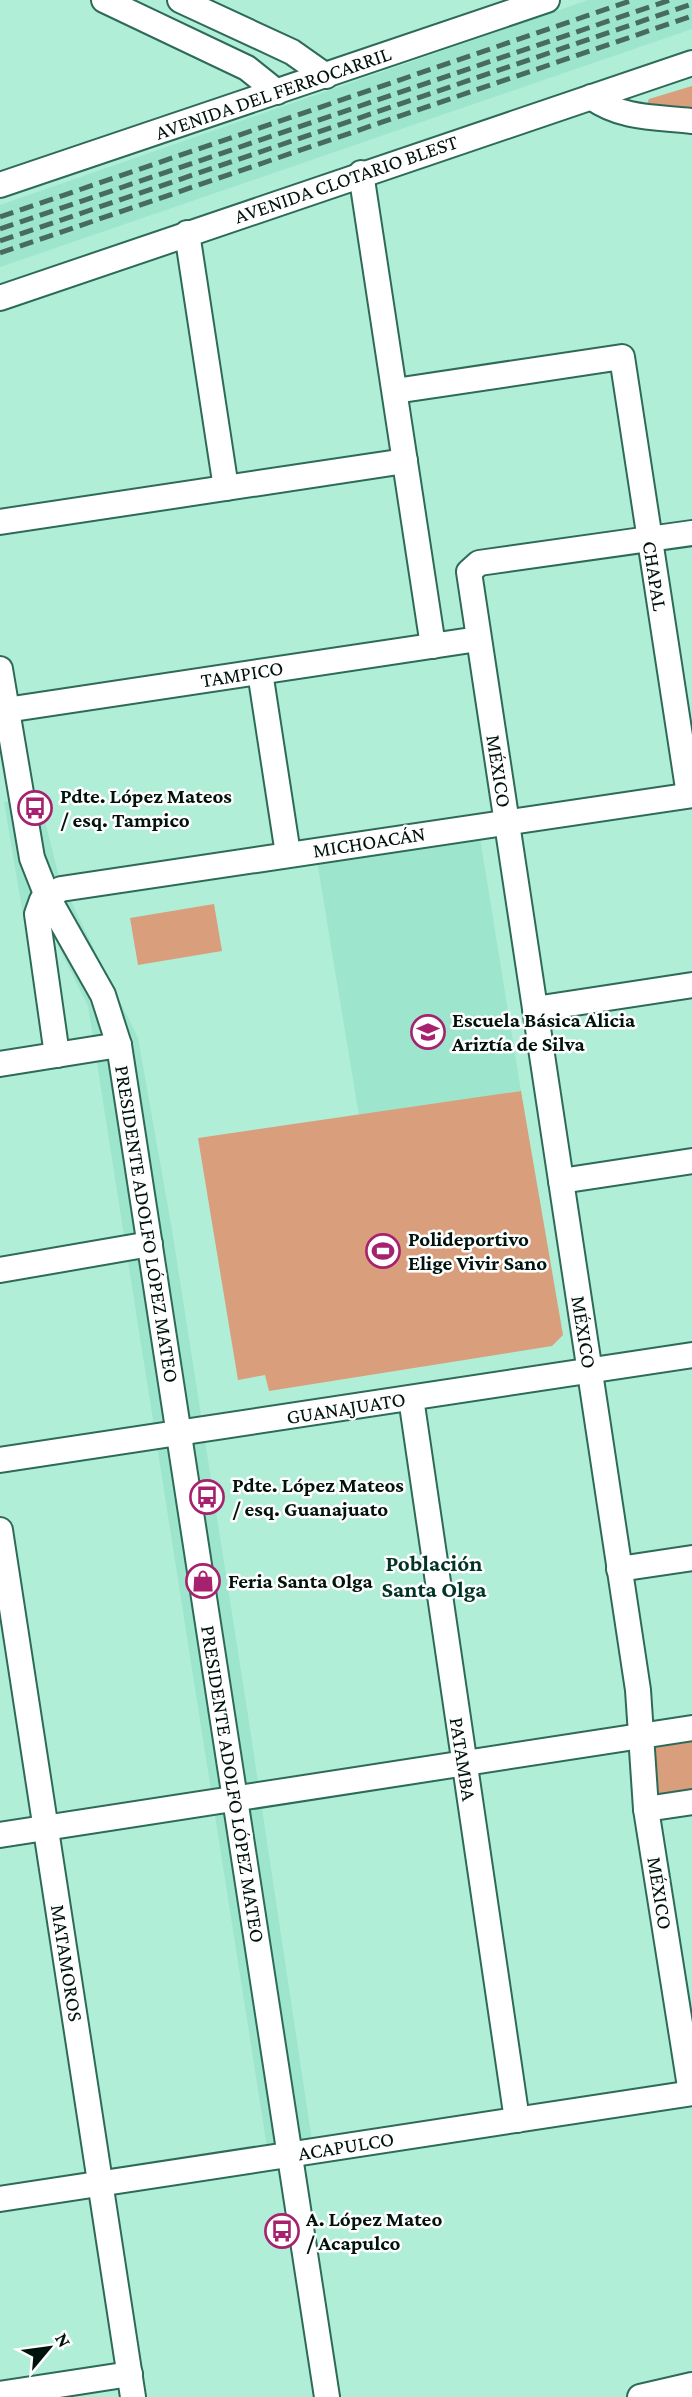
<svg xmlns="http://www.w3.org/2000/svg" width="692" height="2397" font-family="'Crimson Pro',serif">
  <rect width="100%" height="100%" fill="#b0eed8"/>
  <g fill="#9de5cc">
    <polygon points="588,0 692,0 692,29 0,267 0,205"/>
    <polygon points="39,797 59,877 138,1038 172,1230 247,1709 312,2141 267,2147 88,1006 49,927 24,921 4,802"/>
    <polygon points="480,838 521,1091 359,1116 317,861"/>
  </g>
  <g fill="#d99e7c">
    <polygon points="692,86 692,111 646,106 649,99"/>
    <polygon points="214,904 222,951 138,965 130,918"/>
    <polygon points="521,1091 563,1335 552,1346 269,1391 265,1375 238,1380 198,1138"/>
    <polygon points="692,1738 692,1792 653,1799 651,1745"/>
  </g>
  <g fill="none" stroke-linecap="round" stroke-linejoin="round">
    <g stroke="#2e6a58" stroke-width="28">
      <g id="minor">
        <polyline points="104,0 247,68 277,92"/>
        <polyline points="180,0 292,52 326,76"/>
        <path d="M 591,97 C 622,119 655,117 692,121"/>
        <polyline points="361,173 433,646"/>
        <polyline points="0,185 547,0"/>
        <polyline points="187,233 226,488"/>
        <polyline points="0,298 692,63"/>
        <polyline points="395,391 622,357 689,795"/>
        <polyline points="0,522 405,461"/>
        <polyline points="0,669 32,858 47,896 103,995 119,1045 327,2397"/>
        <polyline points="260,672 288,854"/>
        <polyline points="6,710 478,639"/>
        <polyline points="535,1009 692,985"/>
        <polyline points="57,1055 37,914 42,900 61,889 692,795"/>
        <polyline points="0,1064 119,1045"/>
        <polyline points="561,1181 692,1161"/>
        <polyline points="0,1270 150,1244"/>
        <polyline points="411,1398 517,2120"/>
        <polyline points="0,1460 692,1355"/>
        <polyline points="0,1530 133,2397"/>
        <polyline points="619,1569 692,1558"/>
        <polyline points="646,1809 692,1802"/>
        <polyline points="0,1835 692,1728"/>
        <polyline points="691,2093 646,1809 638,1690 469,572 479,563 692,533"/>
        <polyline points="0,2199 692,2093"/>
        <polyline points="0,2394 130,2374"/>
        <polyline points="640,2397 692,2385"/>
      </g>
    </g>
    <use href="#minor" stroke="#fff" stroke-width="24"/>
    <g stroke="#476c5f" stroke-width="5" stroke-dasharray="14 7" stroke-linecap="butt">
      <polyline points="0,217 633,0"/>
      <polyline points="0,229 670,0"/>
      <polyline points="0,241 692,4"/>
      <polyline points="0,253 692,16"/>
    </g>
  </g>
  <defs>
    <g id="bus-ring" transform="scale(1.75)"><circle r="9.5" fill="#fff" stroke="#a6226e" stroke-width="1.5"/><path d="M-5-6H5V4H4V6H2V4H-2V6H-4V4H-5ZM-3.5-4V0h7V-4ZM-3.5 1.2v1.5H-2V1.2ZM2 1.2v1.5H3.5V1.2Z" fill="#a6226e"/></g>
    <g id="school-ring" transform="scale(1.75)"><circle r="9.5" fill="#fff" stroke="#a6226e" stroke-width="1.5"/><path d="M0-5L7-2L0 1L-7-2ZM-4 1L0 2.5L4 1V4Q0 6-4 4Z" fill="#a6226e"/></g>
    <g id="stadium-ring" transform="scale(1.75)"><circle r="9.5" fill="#fff" stroke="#a6226e" stroke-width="1.5"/><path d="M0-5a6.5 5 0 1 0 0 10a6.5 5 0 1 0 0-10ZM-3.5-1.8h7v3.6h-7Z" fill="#a6226e"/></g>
    <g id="shop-ring" transform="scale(1.75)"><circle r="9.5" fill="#fff" stroke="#a6226e" stroke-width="1.5"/><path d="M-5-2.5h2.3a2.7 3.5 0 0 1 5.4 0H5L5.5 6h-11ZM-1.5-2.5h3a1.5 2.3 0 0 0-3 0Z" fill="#a6226e"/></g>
  </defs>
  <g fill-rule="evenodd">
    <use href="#bus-ring" x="35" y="808"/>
    <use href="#school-ring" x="428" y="1032"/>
    <use href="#stadium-ring" x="383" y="1251"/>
    <use href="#bus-ring" x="207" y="1497"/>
    <use href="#shop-ring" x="203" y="1581"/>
    <use href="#bus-ring" x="282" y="2231"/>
  </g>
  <g text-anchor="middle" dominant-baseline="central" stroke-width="5" stroke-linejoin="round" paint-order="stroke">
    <g font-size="21" fill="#00130c" stroke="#fff">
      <text transform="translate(273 93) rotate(-19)">AVENIDA DEL FERROCARRIL</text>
      <text transform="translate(346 179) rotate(-19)">AVENIDA CLOTARIO BLEST</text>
      <text transform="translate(655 576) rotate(81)">CHAPAL</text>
      <text transform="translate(242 674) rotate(-9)">TAMPICO</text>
      <text transform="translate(499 771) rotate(81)">MÉXICO</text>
      <text transform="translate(369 842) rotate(-9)">MICHOACÁN</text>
      <text transform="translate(147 1224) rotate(81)">PRESIDENTE ADOLFO LÓPEZ MATEO</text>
      <text transform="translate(584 1332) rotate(81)">MÉXICO</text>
      <text transform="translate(346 1408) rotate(-9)">GUANAJUATO</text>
      <text transform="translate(463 1759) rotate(81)">PATAMBA</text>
      <text transform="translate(233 1784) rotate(81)">PRESIDENTE ADOLFO LÓPEZ MATEO</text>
      <text transform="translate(660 1893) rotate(81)">MÉXICO</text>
      <text transform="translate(67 1963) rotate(81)">MATAMOROS</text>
      <text transform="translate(346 2146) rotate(-9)">ACAPULCO</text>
    </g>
    <g font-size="21" font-weight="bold" fill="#00130c" stroke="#fff" text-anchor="start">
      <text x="60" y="796">Pdte. López Mateos<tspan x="60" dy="24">/ esq. Tampico</tspan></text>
      <text x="452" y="1020">Escuela Básica Alicia<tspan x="452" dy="24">Ariztía de Silva</tspan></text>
      <text x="408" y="1239">Polideportivo<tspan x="408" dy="24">Elige Vivir Sano</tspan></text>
      <text x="232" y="1485">Pdte. López Mateos<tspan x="232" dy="24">/ esq. Guanajuato</tspan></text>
      <text x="228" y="1581">Feria Santa Olga</text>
      <text x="306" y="2219">A. López Mateo<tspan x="306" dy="24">/ Acapulco</tspan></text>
    </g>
    <g font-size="23" font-weight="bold" fill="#013427" stroke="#fff">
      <text x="434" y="1563">Población<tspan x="434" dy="26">Santa Olga</tspan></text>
    </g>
  </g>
  <g transform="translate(49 2348) rotate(61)" stroke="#ffffff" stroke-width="5" paint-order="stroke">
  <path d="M0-5L12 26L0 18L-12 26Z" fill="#00130c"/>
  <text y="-10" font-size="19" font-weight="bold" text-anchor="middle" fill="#00130c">N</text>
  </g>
</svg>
